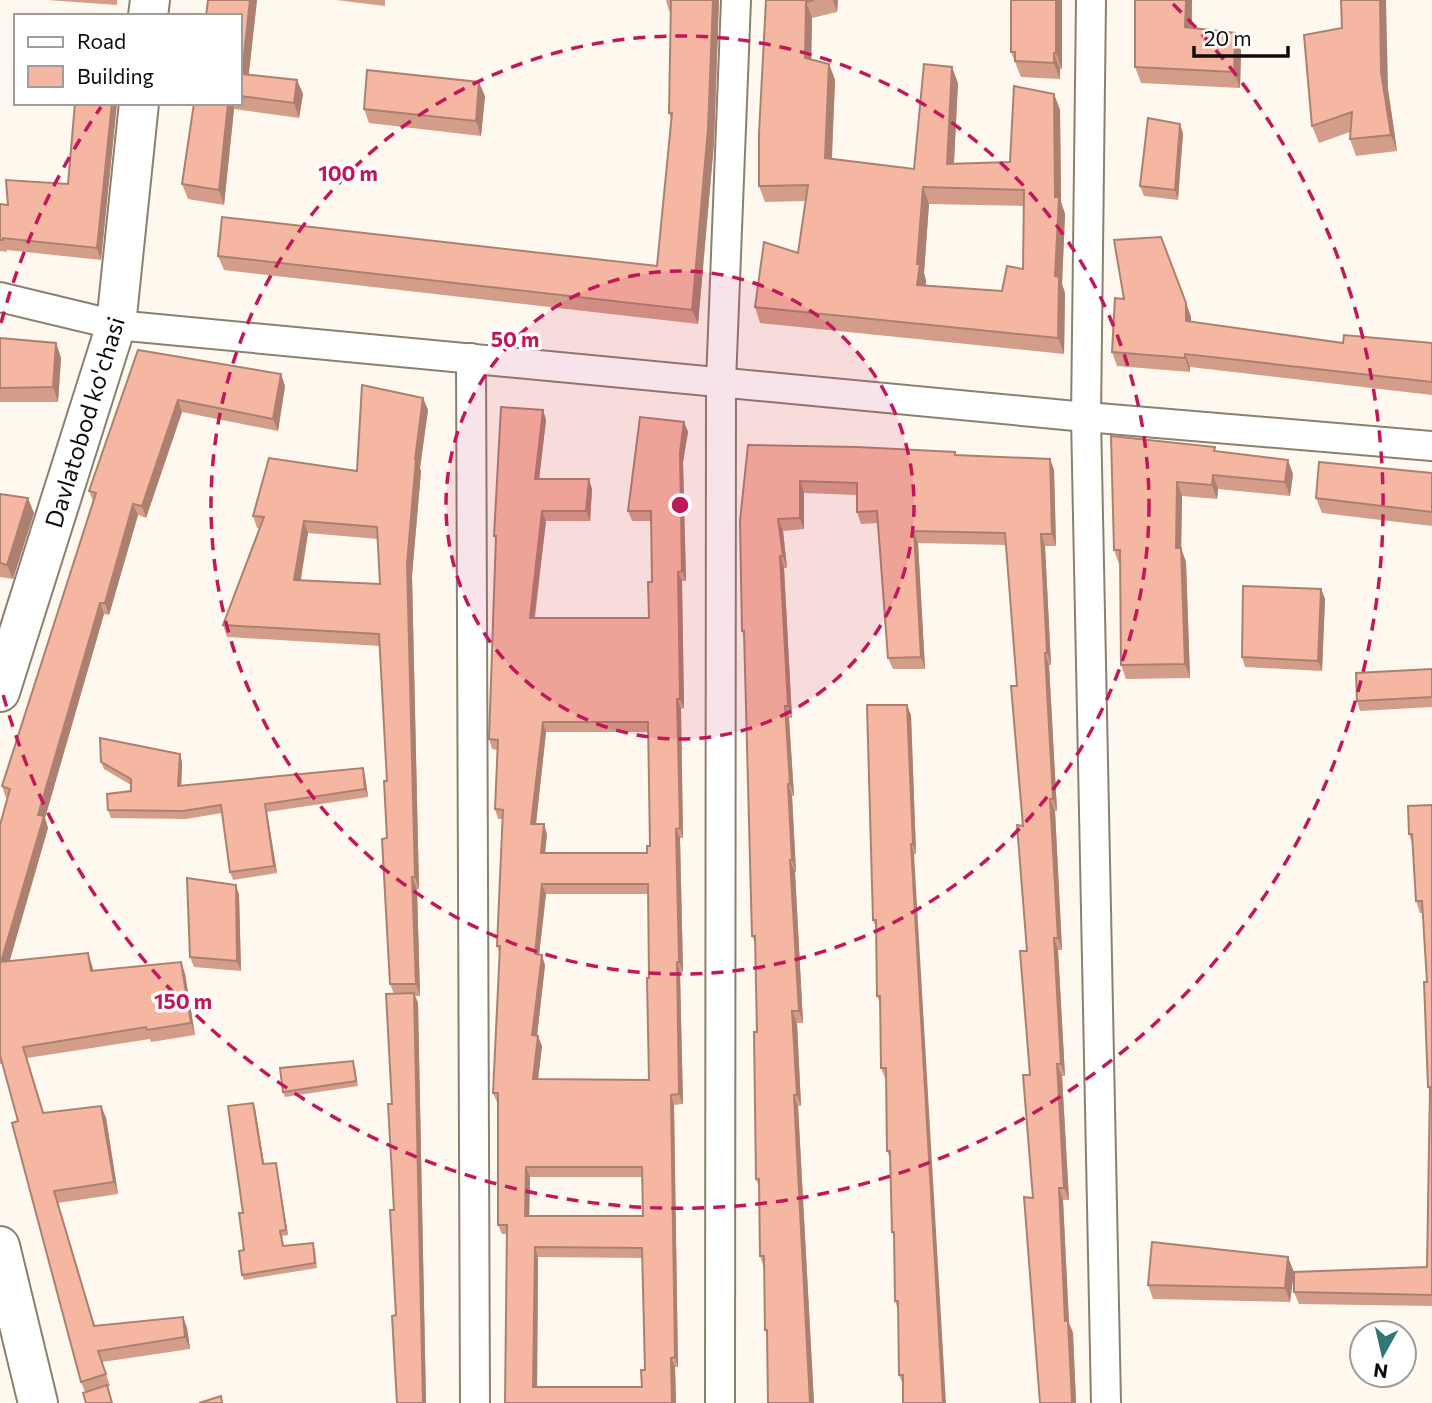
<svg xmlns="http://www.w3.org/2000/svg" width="1432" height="1403" font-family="Commissioner,sans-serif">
  <rect width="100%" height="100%" fill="#fff8ee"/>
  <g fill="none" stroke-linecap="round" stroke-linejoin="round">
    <g stroke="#8a8071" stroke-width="32">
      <g id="street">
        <polyline points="1091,0 1086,417 1106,1403"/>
        <polyline points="0,297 116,325 1086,417 1432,446"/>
        <polyline points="471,358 475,1403"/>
        <polyline points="720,1403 721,382 736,0"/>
      </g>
    </g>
    <g stroke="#8a8071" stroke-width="42">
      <g id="secondary">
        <polyline points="148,16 150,0"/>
        <polyline points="0,692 116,325 139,103"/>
        <polyline points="0,1246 38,1403"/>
      </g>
    </g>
    <use href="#street" stroke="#fff" stroke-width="28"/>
    <use href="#secondary" stroke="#fff" stroke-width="38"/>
  </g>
  <g fill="#d39d8a" fill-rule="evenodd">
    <polygon points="47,0 117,0 117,5"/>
    <polygon points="257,0 249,74 297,80 303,94 299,118 234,109 224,205 188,199 182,184 194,103 240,103 240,16"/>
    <polygon points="336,0 385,0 385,6"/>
    <polygon points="666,0 719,0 714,143 698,324 224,270 218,256 657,266 671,119 669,113 671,11 669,11"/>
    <path d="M 766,0 L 838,0 L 837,12 L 812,18 L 811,59 L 829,64 L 835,80 L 832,159 L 914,169 L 958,83 L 954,163 L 1010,162 L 1054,94 L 1060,110 L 1061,202 L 1065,214 L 1062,284 L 1065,293 L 1064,354 L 760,323 L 755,307 L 798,253 L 805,201 L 765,202 L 759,186 ZM 929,204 L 1024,206 L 1023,269 L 1002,291 L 926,285 L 926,281 L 924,273 Z"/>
    <polygon points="1011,0 1062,0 1062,69 1060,69 1060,79 1021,77 1011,52"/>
    <polygon points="1135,0 1192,0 1192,28 1241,50 1240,88 1141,83 1135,67"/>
    <polygon points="1342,28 1388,89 1397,151 1356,156 1350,139 1350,132 1319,143 1312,126"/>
    <polygon points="485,96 481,136 369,123 364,109"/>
    <polygon points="52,103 117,103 101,260 7,250 7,252 0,251 0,204 8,205 68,184 75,106"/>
    <polygon points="1183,133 1178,200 1144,196 1140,186"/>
    <polygon points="1124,299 1186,303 1191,317 1191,322 1343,343 1432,343 1432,395 1190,367 1190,372 1117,366 1112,352"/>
    <polygon points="0,338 56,343 61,358 58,402 0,402"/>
    <polygon points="138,350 285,386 278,431 182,412 146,518 138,515 109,615 104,614 45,818 48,828 9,961 92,965 93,971 181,962 185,974 195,1035 151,1042 150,1039 27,1058 44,1113 101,1106 106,1118 118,1194 58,1203 95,1326 183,1317 187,1328 190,1349 102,1362 110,1386 85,1392 81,1382 18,1121 2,1064 0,1064 0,825 7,798 6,798 2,786 93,501 89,491"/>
    <path d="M 423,398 L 428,410 L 420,468 L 421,471 L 412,576 L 419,889 L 417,889 L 420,996 L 415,996 L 418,1003 L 426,1403 L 397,1403 L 396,1315 L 392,1104 L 394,994 L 390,984 L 387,838 L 387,781 L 380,646 L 227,637 L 223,625 L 260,528 L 257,528 L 253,516 L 357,471 ZM 308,533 L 378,539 L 380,584 L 300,581 Z"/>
    <path d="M 543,410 L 546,420 L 539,479 L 592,489 L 590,521 L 546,521 L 535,618 L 649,618 L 652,582 L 651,521 L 632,521 L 628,511 L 684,422 L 688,432 L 683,462 L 686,581 L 682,581 L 684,708 L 681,709 L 683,838 L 680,838 L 683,972 L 680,972 L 683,1104 L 674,1105 L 678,1367 L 675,1367 L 676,1403 L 505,1403 L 507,1234 L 502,1234 L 498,1225 L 498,1102 L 497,1102 L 493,1093 L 500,954 L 497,946 L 502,819 L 498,819 L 495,809 L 497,750 L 492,749 L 489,739 L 496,541 L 494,536 ZM 546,732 L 648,732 L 650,846 L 647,853 L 545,853 L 547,834 L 536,824 ZM 546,894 L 648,894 L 649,978 L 649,1080 L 538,1079 L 542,1046 L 537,1036 L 545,965 L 539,955 ZM 530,1177 L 642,1177 L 643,1216 L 529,1216 ZM 538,1257 L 643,1258 L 645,1370 L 642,1387 L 537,1387 Z"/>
    <polygon points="1111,436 1216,451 1293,474 1290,496 1218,489 1217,499 1182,496 1181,548 1186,562 1190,678 1126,679 1121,665 1121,564 1119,564 1114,550"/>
    <polygon points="748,445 1050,459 1054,470 1056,546 1045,546 1051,665 1049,665 1057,811 1055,811 1062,950 1058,950 1065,1076 1062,1076 1069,1200 1063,1200 1069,1323 1073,1333 1076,1403 1033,1198 1027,951 1017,686 1006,545 918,543 925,669 893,669 888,658 878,523 861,524 857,512 857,495 804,493 804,529 783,531 787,568 784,568 792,718 789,718 794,796 792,796 796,872 795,872 803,1023 797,1023 801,1106 798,1106 814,1403 768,1403 767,1335 765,1330 764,1268 760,1256 759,1187 756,1179 757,1032 756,946 752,936 744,638 742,631"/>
    <polygon points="1432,473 1432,526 1322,513 1316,498"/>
    <polygon points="0,494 34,513 13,579 0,577"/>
    <polygon points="1321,589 1325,599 1322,671 1245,667 1242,657"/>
    <polygon points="1432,669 1432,707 1360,711 1357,701"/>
    <polygon points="911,715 916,854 914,854 903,1385 899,1375 898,1310 895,1301 894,1239 892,1232 890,1158 887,1151 886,1078 885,1078 881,1068 881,1005 877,996 877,930 873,920"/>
    <polygon points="101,762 182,762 181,786 363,768 365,776 368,797 267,812 277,873 233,880 230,872 222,813 186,819 111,818 108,810 131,791 131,785 104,769"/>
    <polygon points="1432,805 1432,1306 1299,1304 1294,1292 1427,1267 1430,1093 1428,1087 1427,982 1423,913 1420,913 1416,901 1413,846 1409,834"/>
    <polygon points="236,885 239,895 241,971 194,967 190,957"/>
    <polygon points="355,1066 358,1086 285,1097 283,1092"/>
    <polygon points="253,1103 255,1108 264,1164 277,1168 288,1235 282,1236 284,1246 315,1248 317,1268 244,1280 242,1275 244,1250 243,1213"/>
    <polygon points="1294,1272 1290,1302 1153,1299 1148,1285"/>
  </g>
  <g fill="#ac8071">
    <polygon points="250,0 257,0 247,88 242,74"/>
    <polygon points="713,0 719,0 714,143 698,324 692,310"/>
    <polygon points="833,0 838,0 837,12"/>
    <polygon points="1056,0 1062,0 1062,69 1056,53"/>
    <polygon points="1186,0 1192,0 1191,44 1185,27"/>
    <polygon points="1380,0 1386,0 1388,89 1397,151 1391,135 1381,72"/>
    <polygon points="806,2 812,18 811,74 805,58"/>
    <polygon points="1235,33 1241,50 1240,88 1234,72"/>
    <polygon points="1054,53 1060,69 1060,79 1054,63"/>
    <polygon points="829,64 835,80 831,174 825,158"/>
    <polygon points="952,67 958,83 953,180 947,164"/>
    <polygon points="297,80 303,94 299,118 294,103"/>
    <polygon points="479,82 485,96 481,136 476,121"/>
    <polygon points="1054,94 1060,110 1061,202 1065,214 1062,284 1065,293 1064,354 1058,338 1055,276"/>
    <polygon points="112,103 117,103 101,260 97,248"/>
    <polygon points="228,103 232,103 234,109 224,205 219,190"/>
    <polygon points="1180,124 1183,133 1178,200 1175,190"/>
    <polygon points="923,187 929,204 924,273 926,281 923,301 917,285 917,264"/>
    <polygon points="1186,303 1191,317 1191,335 1186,321"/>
    <polygon points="56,343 61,358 58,402 53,387"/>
    <polygon points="1185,354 1190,367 1190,372 1185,358"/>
    <polygon points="281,374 285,386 278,431 273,419"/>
    <polygon points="423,398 428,410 420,468 421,471 412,576 419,889 415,877 407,564 415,459"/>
    <polygon points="178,400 182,412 146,518 142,506"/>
    <polygon points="543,410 546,420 538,489 535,479"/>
    <polygon points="684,422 688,432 683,462 686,581 682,571 680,452"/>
    <polygon points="1050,459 1054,470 1056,546 1052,534"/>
    <polygon points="1288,460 1293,474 1290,496 1285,482"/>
    <polygon points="1213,475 1218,489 1217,499 1212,485"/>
    <polygon points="589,479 592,489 590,521 586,511"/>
    <polygon points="800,481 804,493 804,529 800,518"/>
    <polygon points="1177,482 1182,496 1181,562 1176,548"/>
    <polygon points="28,498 34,513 13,579 7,565"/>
    <polygon points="133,504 138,515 109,615 105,603"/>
    <polygon points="542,511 546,521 533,628 530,618"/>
    <polygon points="778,519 783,531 787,568 783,556"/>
    <polygon points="304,521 308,533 299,592 294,580"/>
    <polygon points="914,531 918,543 925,669 921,657"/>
    <polygon points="1041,534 1045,546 1051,665 1047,653"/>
    <polygon points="1181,548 1186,562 1190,678 1185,664"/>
    <polygon points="780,556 784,568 792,718 788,706"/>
    <polygon points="678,572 682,581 684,708 680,699"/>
    <polygon points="1321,589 1325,599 1322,671 1318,661"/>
    <polygon points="100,603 104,614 45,818 48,828 6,974 1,962 38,815"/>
    <polygon points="1045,653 1049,665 1057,811 1053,799"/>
    <polygon points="677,699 681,709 683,838 680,828"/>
    <polygon points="907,705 911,715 916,854 913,844"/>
    <polygon points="785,706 789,718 794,796 790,784"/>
    <polygon points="543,722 546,732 535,833 531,824"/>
    <polygon points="180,754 182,762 181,794 178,786"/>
    <polygon points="363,768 365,776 368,797 365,789"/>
    <polygon points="788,784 792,796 796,872 792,860"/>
    <polygon points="1050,799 1055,811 1062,950 1058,938"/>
    <polygon points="265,804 267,812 277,873 274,866"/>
    <polygon points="544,824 547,834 544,863 541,853"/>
    <polygon points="676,829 680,838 683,972 679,962"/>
    <polygon points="911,844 914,854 946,1403 943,1403"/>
    <polygon points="790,860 795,872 803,1023 799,1011"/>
    <polygon points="412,877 417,889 420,996 416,984"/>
    <polygon points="542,884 546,894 538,964 535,954"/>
    <polygon points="236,885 239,895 241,971 237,961"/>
    <polygon points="1054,938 1058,950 1065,1076 1061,1064"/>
    <polygon points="88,953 92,965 95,983 91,971"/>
    <polygon points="542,955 545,965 536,1045 532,1035"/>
    <polygon points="181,962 185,974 195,1035 191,1023"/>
    <polygon points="677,962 680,972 683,1104 679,1094"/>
    <polygon points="414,993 418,1003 426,1403 423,1403"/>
    <polygon points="792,1011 797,1023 801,1106 797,1095"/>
    <polygon points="538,1036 542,1046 537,1089 533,1079"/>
    <polygon points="1057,1064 1062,1076 1069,1200 1064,1188"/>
    <polygon points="671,1095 674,1105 678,1367 675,1357"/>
    <polygon points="794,1095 798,1106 814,1403 810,1403"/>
    <polygon points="253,1103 255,1108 265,1169 263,1164"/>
    <polygon points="101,1106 106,1118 118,1194 114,1182"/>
    <polygon points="276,1163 277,1168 288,1235 286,1230"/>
    <polygon points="526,1167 530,1177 529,1226 525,1216"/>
    <polygon points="1059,1188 1063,1200 1069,1323 1073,1333 1076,1403 1072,1403 1065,1321"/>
    <polygon points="54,1191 58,1203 98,1338 94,1326"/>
    <polygon points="535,1247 538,1257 537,1397 533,1387"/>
    <polygon points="1288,1257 1294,1272 1290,1302 1285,1288"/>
    <polygon points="183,1317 187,1328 190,1349 185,1337"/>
    <polygon points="671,1358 675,1367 676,1403 672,1403"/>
  </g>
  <g fill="#f5b7a1" stroke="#ac8071" stroke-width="2" fill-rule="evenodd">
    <polygon points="208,0 250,0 242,74 297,80 294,103 240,96 240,16 206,16"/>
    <polygon points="671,0 713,0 708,129 692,310 218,256 222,217 657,266 672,113 669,113"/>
    <path d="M 766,0 L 814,0 L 806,2 L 805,58 L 829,64 L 825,158 L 914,169 L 924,64 L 952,67 L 947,164 L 1010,162 L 1014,86 L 1054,94 L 1055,197 L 1059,197 L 1055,276 L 1059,277 L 1058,338 L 755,307 L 764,242 L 798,253 L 808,185 L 759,186 L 759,133 ZM 923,187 L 1024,190 L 1023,269 L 1007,266 L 1002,291 L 917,285 L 920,264 L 917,264 Z"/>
    <polygon points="1011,0 1056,0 1056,53 1054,53 1054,63 1015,61 1015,52 1011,52"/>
    <polygon points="1135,0 1186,0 1185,27 1235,33 1234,72 1135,67"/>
    <polygon points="1341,0 1380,0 1381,72 1391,135 1350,139 1352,112 1312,126 1304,35 1342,28"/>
    <polygon points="367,70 479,82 476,121 364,109"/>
    <polygon points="75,103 112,103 97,248 3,238 3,240 0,240 0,204 8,205 6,180 68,184"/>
    <polygon points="194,103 228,103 219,190 182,184"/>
    <polygon points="1148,118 1180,124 1175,190 1140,186"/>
    <polygon points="1161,237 1186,303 1186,321 1343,343 1344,335 1432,343 1432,382 1185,354 1185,358 1112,352 1115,298 1124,299 1114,240"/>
    <polygon points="0,338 56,343 53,387 0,388"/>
    <polygon points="138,350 281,374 273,419 178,400 142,506 133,504 105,603 100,603 38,815 44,816 1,962 88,953 91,971 181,962 191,1023 147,1030 146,1027 23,1047 43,1113 101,1106 114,1182 54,1191 94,1326 183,1317 185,1337 98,1351 106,1374 81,1382 12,1123 18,1121 0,1055 0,825 10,789 2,786 96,493 89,491"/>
    <path d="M 362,385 L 423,398 L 415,459 L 416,459 L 407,564 L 415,877 L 412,877 L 416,984 L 390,984 L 382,839 L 387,838 L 384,781 L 387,781 L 379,634 L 223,625 L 264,517 L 253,516 L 269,458 L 357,471 ZM 304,521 L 377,527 L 380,584 L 294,580 Z"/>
    <path d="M 501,407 L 543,410 L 535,479 L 589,479 L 586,511 L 542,511 L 530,618 L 649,618 L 648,582 L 652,582 L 651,511 L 628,511 L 640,417 L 684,422 L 680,452 L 682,571 L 678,572 L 680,699 L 677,699 L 680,828 L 676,829 L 679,962 L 677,962 L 679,1094 L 671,1095 L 675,1357 L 671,1358 L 672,1403 L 505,1403 L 507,1225 L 498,1225 L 498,1093 L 493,1093 L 500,946 L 497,946 L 503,810 L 495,809 L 498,740 L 489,739 L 496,536 L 494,536 ZM 543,722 L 648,722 L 650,846 L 647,846 L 647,853 L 541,853 L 544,824 L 531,824 ZM 542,884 L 648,884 L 649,978 L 647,978 L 649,1080 L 533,1079 L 538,1036 L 532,1035 L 542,955 L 535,954 ZM 526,1167 L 642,1167 L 643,1216 L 525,1216 ZM 535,1247 L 642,1248 L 645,1370 L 641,1370 L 642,1387 L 533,1387 Z"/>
    <polygon points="1111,436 1215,447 1214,451 1288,460 1285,482 1213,475 1212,485 1177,482 1176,548 1181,548 1185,664 1121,665 1120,550 1114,550"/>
    <polygon points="748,445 857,447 955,452 955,455 1050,459 1052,534 1041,534 1047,653 1045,653 1053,799 1050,799 1058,938 1054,938 1061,1064 1057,1064 1064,1188 1059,1188 1065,1321 1068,1321 1072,1403 1040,1403 1024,1197 1033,1198 1023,1075 1030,1075 1020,951 1027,951 1017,825 1023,826 1011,686 1017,686 1005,533 914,531 921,657 888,658 877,511 857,512 857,483 800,481 800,518 778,519 783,556 780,556 788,706 785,706 790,784 788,784 792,860 790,860 799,1011 792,1011 797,1095 794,1095 810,1403 768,1403 767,1330 765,1330 764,1256 760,1256 759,1179 756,1179 754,1032 757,1032 755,936 752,936 744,631 742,631 740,521"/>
    <polygon points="1319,462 1432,473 1432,512 1316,498"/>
    <polygon points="0,494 28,498 7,565 0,563"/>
    <polygon points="1243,586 1321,589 1318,661 1242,657"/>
    <polygon points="1432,669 1432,697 1357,701 1356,673"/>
    <polygon points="867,705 907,705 913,844 911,844 943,1403 903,1403 903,1375 899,1375 898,1301 895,1301 894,1232 892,1232 890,1151 887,1151 886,1068 881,1068 880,996 877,996 876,920 873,920"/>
    <polygon points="100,738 180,754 178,786 363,768 365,789 265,804 274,866 230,872 221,805 183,811 108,810 107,794 131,791 131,779 101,762"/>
    <polygon points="1432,805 1432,1295 1294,1292 1294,1272 1427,1267 1430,1087 1428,1087 1424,982 1427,982 1422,901 1416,901 1412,834 1409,834 1408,806"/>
    <polygon points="187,878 236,885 237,961 190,957"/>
    <polygon points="414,993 423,1403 397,1403 392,1316 396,1315 390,1210 394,1210 388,1104 392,1104 386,994"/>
    <polygon points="353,1061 356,1081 283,1092 280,1068"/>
    <polygon points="253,1103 263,1164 276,1163 286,1230 280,1231 283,1246 313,1243 315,1263 242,1275 239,1251 244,1250 239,1213 243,1213 228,1106"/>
    <polygon points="1152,1242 1288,1257 1285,1288 1148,1285"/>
    <polygon points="107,1385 112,1403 86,1403 83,1393"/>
    <polygon points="221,1396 222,1403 199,1403"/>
  </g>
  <circle cx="680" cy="505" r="234" fill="#c2185b" fill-opacity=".12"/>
  <g fill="none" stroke="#c2185b" stroke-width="3.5" stroke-dasharray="12 9">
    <circle cx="680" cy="505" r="234"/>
    <circle cx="680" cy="505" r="469"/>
    <path d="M1 323A703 703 0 0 1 101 107M1173 4A703 703 0 1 1 1 687"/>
  </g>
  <g text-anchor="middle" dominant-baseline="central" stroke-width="7" stroke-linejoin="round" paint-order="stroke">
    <g font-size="24" fill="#0f0b07" stroke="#fff">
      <text transform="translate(84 422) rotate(-73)">Davlatobod ko'chasi</text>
    </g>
  </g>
  <circle cx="680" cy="505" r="10" fill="#c2185b" stroke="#fff" stroke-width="3.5"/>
  <g font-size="21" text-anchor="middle" font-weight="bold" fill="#c2185b" stroke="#fff" stroke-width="7" stroke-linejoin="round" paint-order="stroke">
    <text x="348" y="181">100 m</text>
    <text x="515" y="347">50 m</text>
    <text x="183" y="1009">150 m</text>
  </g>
  <rect x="14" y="14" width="228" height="91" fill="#ffffff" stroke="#9f9d9c" stroke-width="2"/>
  <rect x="28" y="37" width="35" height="10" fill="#ffffff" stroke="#9f9d9c" stroke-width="2"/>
  <text x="77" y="49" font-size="21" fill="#0f0b07">Road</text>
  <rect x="28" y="66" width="35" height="21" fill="#f5b7a1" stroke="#9f9d9c" stroke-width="2"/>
  <text x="77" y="84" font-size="21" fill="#0f0b07">Building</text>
  <g transform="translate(1383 1354) rotate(188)"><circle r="33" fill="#ffffff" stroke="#9f9d9c" stroke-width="2"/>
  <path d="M0-5L12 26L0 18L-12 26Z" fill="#307873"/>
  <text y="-10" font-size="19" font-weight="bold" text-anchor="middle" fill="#0f0b07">N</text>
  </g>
  <path d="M1194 46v10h94v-10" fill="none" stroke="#0f0b07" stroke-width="3.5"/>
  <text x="1204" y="46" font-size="21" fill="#0f0b07" stroke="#ffffff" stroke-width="5" paint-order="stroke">20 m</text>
</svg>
